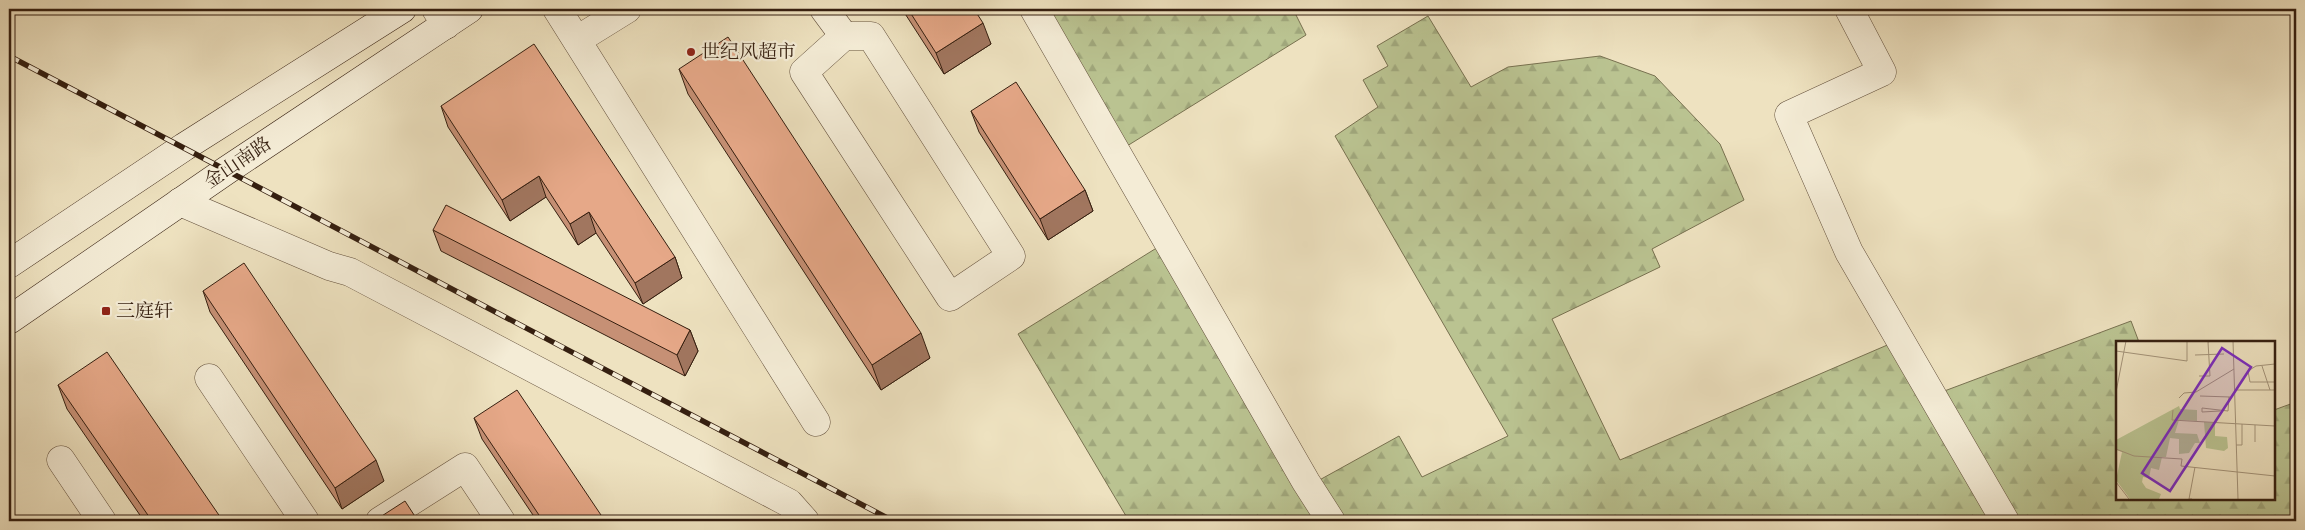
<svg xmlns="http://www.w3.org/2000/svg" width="2305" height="530" font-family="'IM FELL DW Pica','Noto Serif SC',serif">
  <defs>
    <pattern id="forest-firs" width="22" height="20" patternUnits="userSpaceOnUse" patternTransform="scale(1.25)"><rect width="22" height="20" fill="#bac391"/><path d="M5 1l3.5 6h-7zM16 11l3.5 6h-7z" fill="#a0a77c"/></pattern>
  </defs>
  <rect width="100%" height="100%" fill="#eee2c0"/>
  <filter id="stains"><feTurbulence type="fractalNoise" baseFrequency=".004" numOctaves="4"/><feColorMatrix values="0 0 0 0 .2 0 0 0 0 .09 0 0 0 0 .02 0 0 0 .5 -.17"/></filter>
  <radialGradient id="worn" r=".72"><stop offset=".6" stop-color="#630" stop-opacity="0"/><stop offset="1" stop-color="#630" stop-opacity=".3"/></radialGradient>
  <g fill="url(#forest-firs)" stroke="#787150">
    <polygon points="1046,9 1293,9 1306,35 1127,146"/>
    <polygon points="1428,16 1471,87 1508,67 1600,56 1655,76 1720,144 1744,200 1652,249 1660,267 1552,319 1620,460 1892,343 1923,399 2131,321 2139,342 2118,342 2118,499 2274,499 2274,410 2296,402 2296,521 1129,521 1018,334 1163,244 1305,488 1399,436 1422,477 1508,436 1335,136 1378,107 1363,80 1388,66 1377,46"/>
  </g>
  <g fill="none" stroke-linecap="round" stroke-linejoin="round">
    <g stroke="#63503c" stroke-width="29">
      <g id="minor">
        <polyline points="557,9 816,422"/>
        <polyline points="824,9 844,36"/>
        <polyline points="1034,9 1306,482 1331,521"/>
        <polyline points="1849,9 1882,72 1789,115 1849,252 2005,521"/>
        <polygon points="844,36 871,36 1011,256 950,297 804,72"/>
        <polyline points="577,40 627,9"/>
        <polyline points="180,202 329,266 350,272 789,503 805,521"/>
        <polyline points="209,378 305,521"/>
        <polyline points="61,460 102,521"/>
        <polyline points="380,521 465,467 501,521"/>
      </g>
    </g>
    <g stroke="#63503c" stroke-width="29">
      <polyline id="tertiary" points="436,9 446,25"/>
    </g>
    <g stroke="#351f10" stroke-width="29">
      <g id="secondary">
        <polyline points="9,264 184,147 402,9"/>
        <polyline points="9,320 227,170 469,9"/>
      </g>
    </g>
    <use href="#minor" stroke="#f4ecd6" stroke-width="28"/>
    <use href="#tertiary" stroke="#f4ecd6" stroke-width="28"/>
    <use href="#secondary" stroke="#f4ecd6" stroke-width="28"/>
    <g stroke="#351f10" stroke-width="5.5">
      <polyline id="rail" points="9,56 893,521"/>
    </g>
    <use href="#rail" stroke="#f4ecd6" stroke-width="4" stroke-dasharray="11" stroke-linecap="butt"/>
  </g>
  <g fill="#c69075" stroke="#351f10">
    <polygon points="902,9 974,9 991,44 944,74"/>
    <polygon points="679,69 930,358 881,390 688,94"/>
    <polygon points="441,106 675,257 682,278 643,304 596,233 578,245 546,197 510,221 448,127"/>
    <polygon points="971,111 1085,190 1093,211 1048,240 979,132"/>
    <polygon points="433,230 690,330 698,351 685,376 441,251"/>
    <polygon points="203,291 384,481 342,509 210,312"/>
    <polygon points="58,385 223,521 144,521 67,409"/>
    <polygon points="474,418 605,521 537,521 482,439"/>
  </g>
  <g fill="#a1765f" stroke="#351f10">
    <polygon points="983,23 991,44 944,74 936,53"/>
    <polygon points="539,176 546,197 510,221 502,200"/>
    <polygon points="1085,190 1093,211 1048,240 1040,219"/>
    <polygon points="589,212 596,233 578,245 570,224"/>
    <polygon points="675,257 682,278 643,304 635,283"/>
    <polygon points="690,330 698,351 685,376 677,355"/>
    <polygon points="921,333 930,358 881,390 872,365"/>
    <polygon points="376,460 384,481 342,509 335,488"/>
  </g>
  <g fill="#e6a888" stroke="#351f10">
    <polygon points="908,9 974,9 983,23 936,53"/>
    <polygon points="728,37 921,333 872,365 679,69"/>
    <polygon points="534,44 675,257 635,283 589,212 570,224 539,176 502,200 441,106"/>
    <polygon points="1016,82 1085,190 1040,219 971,111"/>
    <polygon points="446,205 690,330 677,355 433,230"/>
    <polygon points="244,263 376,460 335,488 203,291"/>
    <polygon points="107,352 223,521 152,521 58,385"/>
    <polygon points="517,390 605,521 543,521 474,418"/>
    <polygon points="405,501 418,521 374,521"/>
  </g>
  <g fill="#8f2418" stroke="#f4ecd6" stroke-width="2">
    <circle cx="691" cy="52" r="5"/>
    <rect x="101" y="306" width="10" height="10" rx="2.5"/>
  </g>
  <g text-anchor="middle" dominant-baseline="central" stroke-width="4.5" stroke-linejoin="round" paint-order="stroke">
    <g font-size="19" fill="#351f10" stroke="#f4ecd6" text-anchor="start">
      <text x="701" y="52">世纪风超市</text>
      <text x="116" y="311">三庭轩</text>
    </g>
    <g font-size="19" fill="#351f10" stroke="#f4ecd6">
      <text transform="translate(238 163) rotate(-34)">金山南路</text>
    </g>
  </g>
  <g transform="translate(2116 341)">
    <rect width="159" height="159" fill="#eee2c0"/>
    <path d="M 63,65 L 64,68 L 81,69 L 81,80 L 63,79 L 59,92 L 81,93 L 84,102 L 79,102 L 73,112 L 63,113 L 63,98 L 54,97 L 50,116 L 46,116 L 43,129 L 35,127 L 33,137 L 27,136 L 26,141 L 30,147 L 45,153 L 43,158 L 14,158 L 0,139 L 6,111 L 0,109 L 0,99 ZM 88,81 L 99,82 L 99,95 L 111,96 L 112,107 L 108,110 L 90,107 Z" fill="#bac391"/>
    <path fill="none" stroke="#a4947a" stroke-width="1" d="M 117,0 L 122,158M 0,10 L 71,20 L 71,0M 79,14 L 108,13M 159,23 L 140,25 L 132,30 L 134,41 L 159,41M 146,25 L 154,49M 83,35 L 94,35 L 92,1 L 96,0M 119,49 L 159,49M 0,51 L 10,0M 84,55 L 114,56M 63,57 L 68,52 L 80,51 L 118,28M 57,69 L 56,79 L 159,85M 104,70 L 86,71 L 86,67 L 112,70 L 113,56M 139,101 L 139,84M 120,104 L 126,104 L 126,83M 0,108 L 18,115 L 66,118 L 65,125 L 159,135M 0,141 L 13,158M 76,158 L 73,158 L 79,126"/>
    <path fill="#7b2cbf" fill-opacity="0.15" stroke="#7b2cbf" stroke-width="2.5" d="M 106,7 L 135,26 L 54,150 L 26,132 Z"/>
    <rect width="159" height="159" fill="none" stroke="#351f10" stroke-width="2.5"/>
  </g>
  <rect width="2305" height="530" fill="none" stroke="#eee2c0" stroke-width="30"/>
  <rect x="10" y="10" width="2285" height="510" fill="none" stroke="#351f10" stroke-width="2.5"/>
  <rect x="15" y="15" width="2275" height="500" fill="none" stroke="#351f10"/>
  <rect width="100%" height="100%" filter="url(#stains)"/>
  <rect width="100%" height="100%" fill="url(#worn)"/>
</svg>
